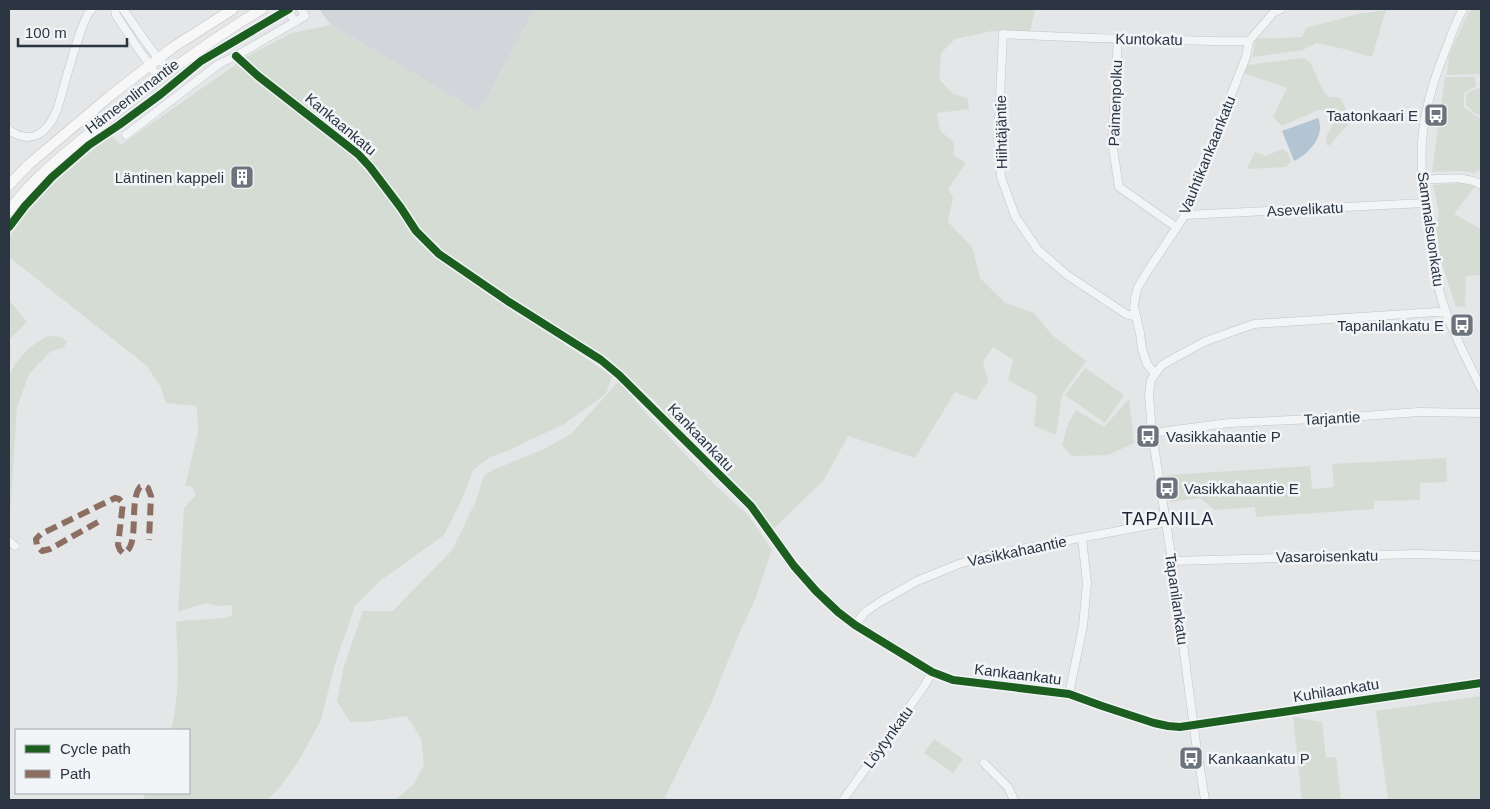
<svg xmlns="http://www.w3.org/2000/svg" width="1490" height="809" font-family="Helvetica,sans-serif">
  <rect width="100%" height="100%" fill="#e4e6e8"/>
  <polygon fill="#d2d6db" points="319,9 535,9 479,112 331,25"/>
  <g fill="#d5dcd4">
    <path d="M 535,9 L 1035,9 L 1030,32 L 992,31 L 955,39 L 941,53 L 939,79 L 952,93 L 968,99 L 969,109 L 937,113 L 940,131 L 954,142 L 954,156 L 966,163 L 948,189 L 953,197 L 948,222 L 972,247 L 980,278 L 1005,303 L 1034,313 L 1052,335 L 1086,361 L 1062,395 L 1056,435 L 1034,426 L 1037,396 L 1008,380 L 1013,360 L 993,347 L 983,362 L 988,381 L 976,400 L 955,392 L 915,458 L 848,436 L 824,480 L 773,529 L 727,477 L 676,427 L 654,400 L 625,374 L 468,270 L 444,252 L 437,242 L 429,250 L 436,258 L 612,376 L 606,394 L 564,424 L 507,451 L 490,457 L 473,470 L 462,499 L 444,535 L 380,581 L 355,606 L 335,664 L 321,720 L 298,762 L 280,787 L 268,800 L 142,800 L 146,793 L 189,793 L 189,730 L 171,730 C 180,695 178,658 176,622 C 195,618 214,621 232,616 L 232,605 L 218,606 L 205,603 L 178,612 L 184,508 L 196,495 L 192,487 L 185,486 L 198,432 L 197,406 L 166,403 L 161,388 L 147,366 L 9,257 L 9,238 L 27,211 L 72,164 L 111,135 L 121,145 L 248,56 L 292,33 L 331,25 L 479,112 Z"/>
    <polygon points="1472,9 1481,9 1481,74 1447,75 1449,55 1468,13"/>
    <polygon points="1386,10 1372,57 1344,49 1316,43 1303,50 1252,57 1256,39 1302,37 1306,28 1358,14"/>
    <polygon points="1303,58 1310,62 1324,92 1329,97 1340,98 1345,106 1349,123 1330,145 1326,145 1327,135 1334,123 1334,114 1327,110 1318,110 1282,126 1273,117 1287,88 1244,73 1248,65"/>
    <polygon points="1445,77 1475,77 1476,86 1464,93 1464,107 1475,115 1481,118 1481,169 1474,173 1460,171 1432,172"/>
    <polygon points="1481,88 1481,116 1473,112 1466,105 1466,94 1475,89"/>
    <polygon points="1282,149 1288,153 1291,161 1286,167 1247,169 1255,152 1266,156"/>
    <polygon points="1460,183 1475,186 1454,214 1481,229 1481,275 1466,276 1465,307 1456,306 1448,283 1440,257 1436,226 1439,213 1433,185"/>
    <path d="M 9,300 L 27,322 L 9,340 C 11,348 12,355 9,362 Z"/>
    <path d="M 48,336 L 60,337 L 67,341 L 64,347 L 50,352 L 29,374 L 17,407 L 10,515 L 9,514 L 9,376 C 17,358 30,345 48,336 Z"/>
    <polygon points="1085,368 1124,395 1105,423 1065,395"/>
    <polygon points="619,381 644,411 717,487 748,515 772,550 756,597 735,643 710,706 665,797 670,800 395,800 414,784 424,765 421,739 407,716 367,722 350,722 337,701 344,666 363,611 393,611 452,550 475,503 484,476 495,469 544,449 571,434"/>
    <polygon points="1129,399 1134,443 1108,455 1072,456 1062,445 1068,424 1076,410 1104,427"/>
    <polygon points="1446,458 1447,482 1420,483 1420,500 1374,501 1374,509 1256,517 1255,507 1215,510 1200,498 1171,502 1167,475 1310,466 1312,489 1334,487 1332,464"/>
    <polygon points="1481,696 1481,800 1388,800 1376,711"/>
    <polygon points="1293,717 1322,722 1326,758 1336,757 1341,800 1302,800"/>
    <polygon points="934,739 963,759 953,773 924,753"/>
  </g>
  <path fill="#b3c4d2" d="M 1318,118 C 1326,135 1309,154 1294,161 L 1282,131 Z"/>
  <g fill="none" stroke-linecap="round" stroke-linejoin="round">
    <g stroke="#c2c4c6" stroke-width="9">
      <g id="minor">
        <polyline points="115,9 116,15 137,47 159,78"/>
        <polyline points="123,9 148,45 169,71"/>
        <polyline points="287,9 295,22"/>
        <path d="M 1463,9 C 1457,20 1452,32 1448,44 C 1435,75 1424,109 1422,143 C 1420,177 1425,212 1431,245 C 1434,268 1438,291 1446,312 C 1455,338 1469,363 1481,388"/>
        <polyline points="1118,39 1112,142 1119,187 1176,227"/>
        <polyline points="236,56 258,76 358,154 370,167 401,208 416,231 439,254 509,302 601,360 619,375 751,506 794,566 816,591 838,612 855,625 932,672 953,680 1069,694 1102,706 1154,723 1168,726 1180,727 1481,683"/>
        <path d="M 9,130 C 32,146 48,132 57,110 C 63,92 81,17 92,9"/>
        <polyline points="126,135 219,64 236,56 305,16 301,9"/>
        <path d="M 1423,180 C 1440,179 1467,175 1481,185"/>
        <polyline points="1185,215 1425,203"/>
        <path d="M 1136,317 L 1126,314 L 1067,275 L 1038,250 L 1015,216 L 1001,177 L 998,139 L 1003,34 C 1059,37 1115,39 1172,40 C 1198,40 1223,42 1249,41 L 1274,12 L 1281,9"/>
        <polyline points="1155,374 1147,364 1142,349 1140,333 1134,307 1135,298 1138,287 1147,272 1185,215 1198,179 1246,57 1249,41"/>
        <polyline points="1152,433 1229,423 1336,418 1419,412 1481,413"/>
        <polyline points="9,541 15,546"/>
        <polyline points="1172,561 1416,554 1481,556"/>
        <polyline points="855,625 865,612 880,602 917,581 959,564 984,556 1166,522"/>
        <polyline points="1069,694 1083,626 1087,583 1082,538"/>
        <polyline points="984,763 1008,787 1014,800"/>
        <polyline points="843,800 925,685 932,672"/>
        <polyline points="1205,800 1196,743 1172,561 1152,433 1149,394 1151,380 1162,365 1178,356 1206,341 1254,324 1436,312 1446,313"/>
      </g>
    </g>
    <g stroke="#c0c3c6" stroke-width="11">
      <g id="major">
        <polyline points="9,185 28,165 110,96 172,48 233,9"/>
        <path d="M 9,211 C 34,176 70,149 104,122 C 155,81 205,43 262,9"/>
      </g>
    </g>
    <use href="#minor" stroke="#f3f4f5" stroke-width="8"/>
    <use href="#major" stroke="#f7f7f7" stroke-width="10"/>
    <path stroke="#8d6e63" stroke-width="6" stroke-dasharray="12 6" stroke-linecap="butt" d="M 98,522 L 50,549 L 42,551 L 37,546 L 36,539 L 41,534 L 115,498 L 119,499 L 123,503 L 118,545 L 120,550 L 123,553 C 141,548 128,502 140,487 L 144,486 L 148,488 L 151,496 L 149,540"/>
    <g stroke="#f2f5f7" stroke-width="11">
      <g id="cycleway">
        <polyline points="236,56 258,76 358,154 370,167 401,208 416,231 439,254 509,302 601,360 619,375 751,506 794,566 816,591 838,612 855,625 932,672 953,680 1069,694 1102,706 1154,723 1168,726 1180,727 1481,683"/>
        <polyline points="9,227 25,206 52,177 89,145 119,125 161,94 201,61 289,9"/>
      </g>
    </g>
    <use href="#cycleway" stroke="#1b5e20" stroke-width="8"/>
  </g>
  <defs>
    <g id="bus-square" transform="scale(1.25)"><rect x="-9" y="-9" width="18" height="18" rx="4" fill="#6c737c" stroke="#f2f5f7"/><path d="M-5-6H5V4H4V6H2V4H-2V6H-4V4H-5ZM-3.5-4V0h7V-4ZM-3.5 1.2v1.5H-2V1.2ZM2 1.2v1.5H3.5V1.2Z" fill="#fff"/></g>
    <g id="building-square" transform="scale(1.25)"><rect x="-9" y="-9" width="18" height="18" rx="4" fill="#6c737c" stroke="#f2f5f7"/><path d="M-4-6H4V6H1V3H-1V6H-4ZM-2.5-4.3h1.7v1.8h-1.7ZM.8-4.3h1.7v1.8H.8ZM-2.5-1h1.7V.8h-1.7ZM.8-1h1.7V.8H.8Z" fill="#fff"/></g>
  </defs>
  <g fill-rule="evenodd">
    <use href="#bus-square" x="1436" y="115"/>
    <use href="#building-square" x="242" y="177"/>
    <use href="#bus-square" x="1462" y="325"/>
    <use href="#bus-square" x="1148" y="436"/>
    <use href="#bus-square" x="1167" y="488"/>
    <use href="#bus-square" x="1191" y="758"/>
  </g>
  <g text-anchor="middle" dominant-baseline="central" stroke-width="5" stroke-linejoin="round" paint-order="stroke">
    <g font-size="15" fill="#2b3542" stroke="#f2f5f7">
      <text transform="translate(1149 39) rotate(1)">Kuntokatu</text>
      <text transform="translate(132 96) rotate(-37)">Hämeenlinnantie</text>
      <text transform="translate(1115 103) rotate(-88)">Paimenpolku</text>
      <text transform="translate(341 124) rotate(40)">Kankaankatu</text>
      <text transform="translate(1001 132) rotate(-91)">Hiihtäjäntie</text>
      <text transform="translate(1207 155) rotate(-68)">Vauhtikankaankatu</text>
      <text transform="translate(1305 209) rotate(-3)">Asevelikatu</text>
      <text transform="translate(1431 229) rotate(82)">Sammalsuonkatu</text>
      <text transform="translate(1332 418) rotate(-3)">Tarjantie</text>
      <text transform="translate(701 437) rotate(46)">Kankaankatu</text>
      <text transform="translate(1017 551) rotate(-12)">Vasikkahaantie</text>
      <text transform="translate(1327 556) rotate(-1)">Vasaroisenkatu</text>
      <text transform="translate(1177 599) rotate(82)">Tapanilankatu</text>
      <text transform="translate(1018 674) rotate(7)">Kankaankatu</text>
      <text transform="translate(1336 690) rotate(-9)">Kuhilaankatu</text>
      <text transform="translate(888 737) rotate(-54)">Löytynkatu</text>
    </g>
    <g font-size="15" fill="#2b3542" stroke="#f2f5f7" text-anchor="end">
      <text x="1418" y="115">Taatonkaari E</text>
      <text x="224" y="177">Läntinen kappeli</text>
      <text x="1444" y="325">Tapanilankatu E</text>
      <text x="1166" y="436" text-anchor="start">Vasikkahaantie P</text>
      <text x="1184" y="488" text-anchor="start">Vasikkahaantie E</text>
      <text x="1208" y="758" text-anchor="start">Kankaankatu P</text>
    </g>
    <g font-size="18" letter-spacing="1" fill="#1d2633" stroke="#f2f5f7">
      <text x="1168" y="519">TAPANILA</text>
    </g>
  </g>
  <rect width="1490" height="809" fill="none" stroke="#2b3542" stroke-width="20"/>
  <rect x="15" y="729" width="175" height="65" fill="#f2f5f7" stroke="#a2a8af"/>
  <rect x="25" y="745" width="25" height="8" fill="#1b5e20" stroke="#a2a8af"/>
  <text x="60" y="754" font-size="15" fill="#2b3542">Cycle path</text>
  <rect x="25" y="770" width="25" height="8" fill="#8d6e63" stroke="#a2a8af"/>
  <text x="60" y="779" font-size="15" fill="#2b3542">Path</text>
  <path d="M18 38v8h109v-8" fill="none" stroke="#2b3542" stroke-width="2.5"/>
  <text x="25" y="38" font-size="15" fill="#2b3542" stroke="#f2f5f7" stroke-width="4" paint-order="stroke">100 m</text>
</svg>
